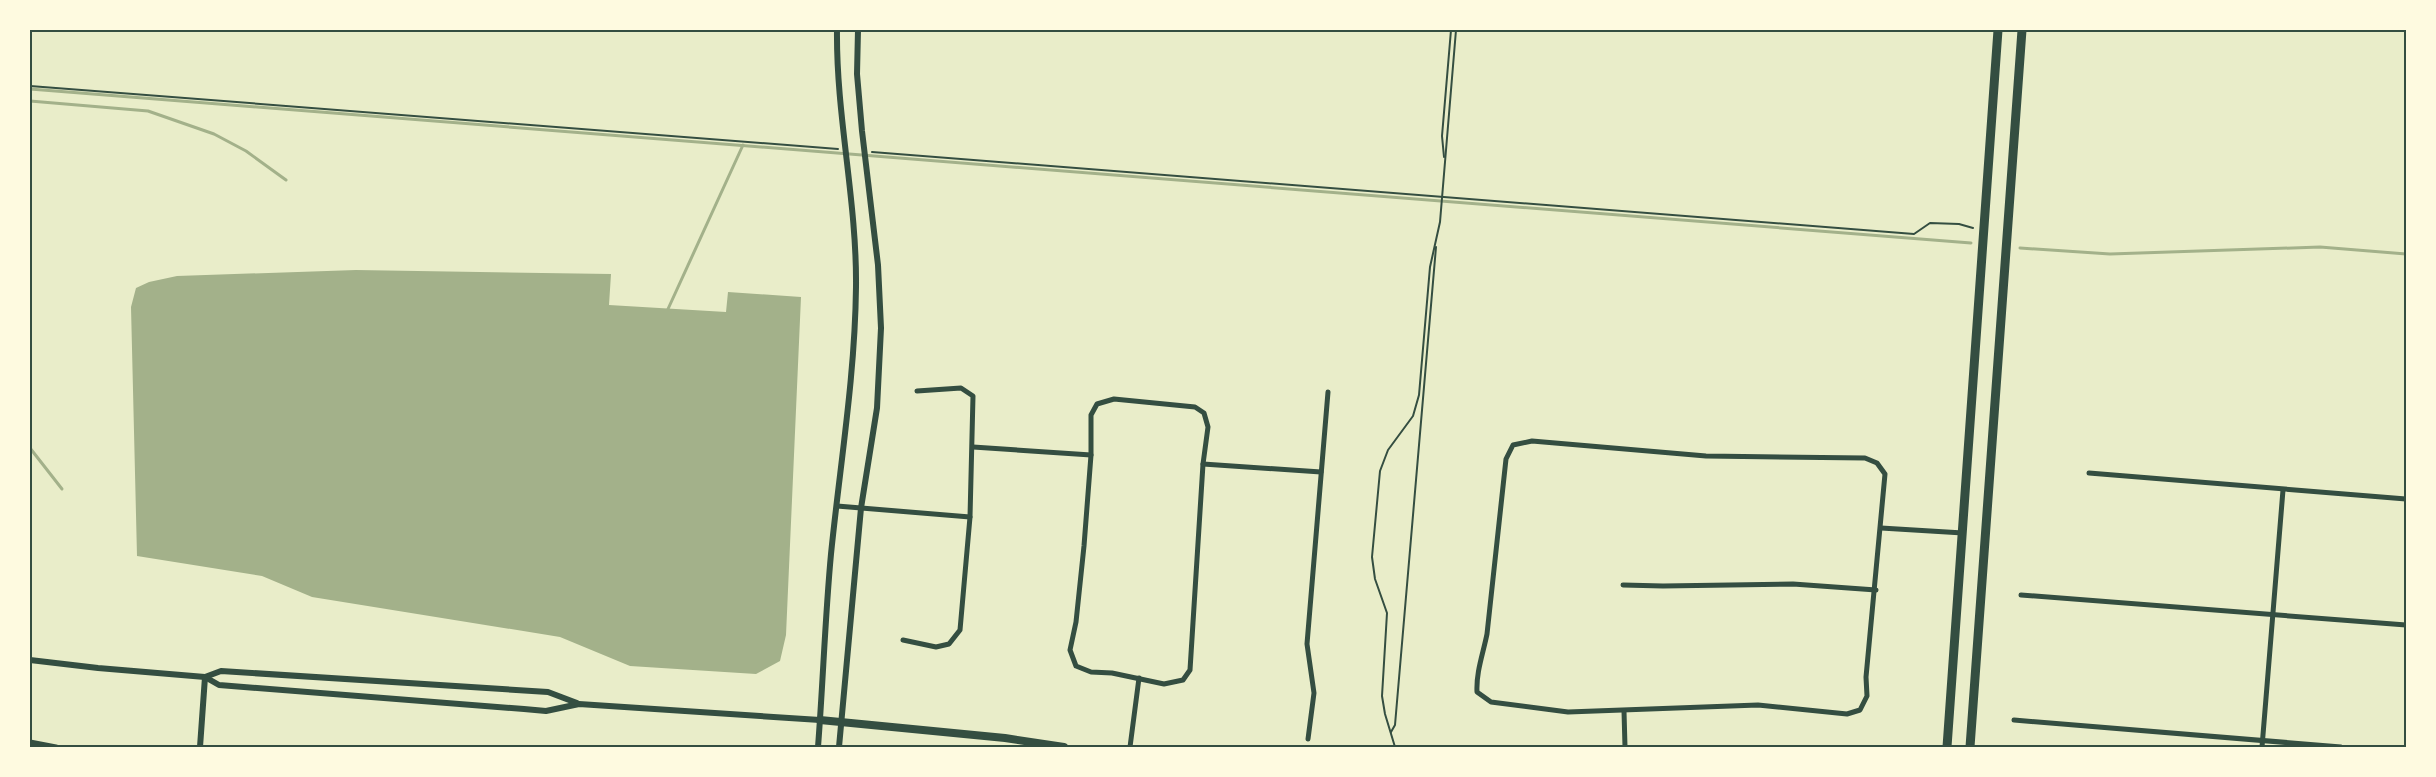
<svg xmlns="http://www.w3.org/2000/svg" width="2436" height="777" font-family="'Roboto Serif',serif">
  <rect width="100%" height="100%" fill="#e9edc9"/>
  <polygon fill="#a3b18a" points="356,270 611,274 609,305 726,312 728,292 801,297 786,635 780,661 756,674 630,666 560,637 312,597 262,576 137,556 131,307 136,288 149,282 177,276"/>
  <g fill="none" stroke-linecap="round" stroke-linejoin="round">
    <g stroke="#a3b18a" stroke-width="3">
      <polyline points="30,89 1971,243"/>
      <polyline points="30,101 148,111 214,134 246,151 286,180"/>
      <polyline points="2020,248 2110,254 2320,247 2406,254"/>
      <polyline points="668,309 743,145"/>
      <polyline points="30,448 62,489"/>
    </g>
    <g stroke="#344e41" stroke-width="2">
      <polyline points="30,86 838,149"/>
      <polyline points="872,152 1914,234 1930,223 1959,224 1973,228"/>
      <polyline points="1444,157 1442,136 1451,30"/>
      <polyline points="1391,732 1395,725 1436,247"/>
      <polyline points="1395,747 1385,714 1382,696 1387,613 1375,579 1372,557 1380,471 1388,450 1413,416 1419,395 1430,267 1440,222 1456,30"/>
    </g>
    <g stroke="#344e41" stroke-width="5">
      <polygon points="1114,399 1195,407 1204,413 1208,427 1203,464 1190,670 1183,680 1164,684 1112,673 1091,672 1076,666 1070,650 1076,622 1084,546 1091,455 1091,415 1097,404"/>
      <path d="M 1532,441 L 1706,456 L 1865,458 L 1877,463 L 1885,474 L 1866,677 L 1867,696 L 1860,710 L 1847,714 L 1758,705 L 1568,712 L 1491,702 L 1477,692 C 1476,672 1483,654 1487,634 L 1506,459 L 1513,445 Z"/>
      <polyline points="973,447 1091,455"/>
      <polyline points="1203,464 1321,472"/>
      <polyline points="2089,473 2406,499"/>
      <polyline points="837,506 970,517"/>
      <polyline points="1881,528 1963,533"/>
      <polyline points="1623,585 1663,586 1793,584 1876,590"/>
      <polyline points="2021,595 2406,625"/>
      <polyline points="903,640 936,647 949,644 960,630 970,517 973,396 961,388 917,391"/>
      <polyline points="1624,711 1625,747"/>
      <polyline points="2014,720 2341,747"/>
      <polyline points="1308,739 1314,693 1307,644 1328,392"/>
      <polyline points="30,742 56,747"/>
      <polyline points="1130,747 1139,678"/>
      <polyline points="2262,747 2283,490"/>
    </g>
    <g stroke="#344e41" stroke-width="6">
      <polyline points="30,660 98,668 205,677 219,685 524,709 546,711 579,704 820,720"/>
      <polyline points="205,677 221,671 548,692 577,703"/>
      <polyline points="200,747 205,677"/>
      <path d="M 818,747 C 823,683 825,618 831,554 C 840,465 855,377 856,287 C 857,201 836,116 837,30"/>
      <polyline points="839,747 861,508 877,408 881,328 878,265 862,131 857,74 858,30"/>
    </g>
    <polyline stroke="#344e41" stroke-width="8" points="820,720 1005,738 1064,747"/>
    <g stroke="#344e41" stroke-width="9">
      <polyline points="1947,747 1998,30"/>
      <polyline points="1970,747 2022,30"/>
    </g>
  </g>
  <rect width="2436" height="777" fill="none" stroke="#fefae0" stroke-width="62"/>
  <rect x="31" y="31" width="2374" height="715" fill="none" stroke="#344e41" stroke-width="2"/>
</svg>
